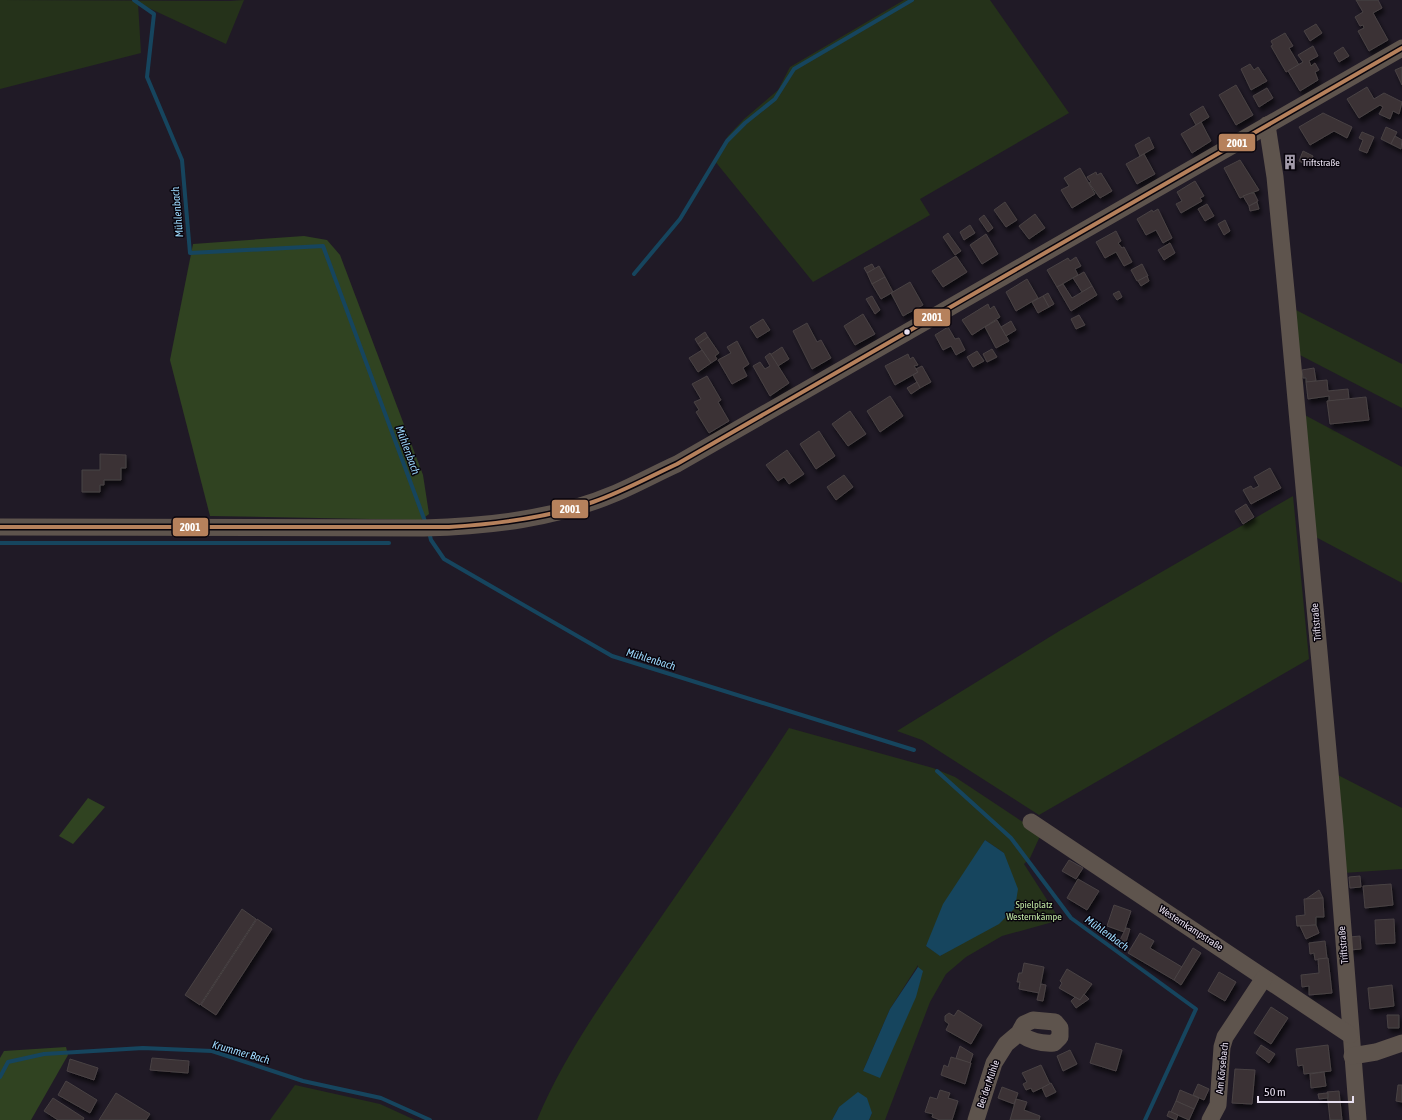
<svg xmlns="http://www.w3.org/2000/svg" width="1402" height="1120" font-family="'Asap Condensed',sans-serif">
  <defs>
    <filter id="shadow"><feDropShadow dx="2.5" dy="4.5" stdDeviation="2" flood-color="#0009"/></filter>
  </defs>
  <rect width="100%" height="100%" fill="#201a26"/>
  <g fill="#25321a" fill-rule="evenodd">
    <polygon points="0,0 230,1 244,0 226,44 138,3 141,53 0,89"/>
    <polygon points="904,0 990,0 1069,113 920,199 930,215 813,282 714,160 728,136 744,119 778,90 790,67"/>
    <polygon points="1292,308 1402,364 1402,408 1296,353"/>
    <polygon points="1301,413 1402,467 1402,583 1312,535"/>
    <polygon points="1293,496 1309,659 1039,815 922,740 897,731 1061,630"/>
    <path d="M 789,728 L 933,768 L 955,777 L 1041,834 L 1030,858 L 1024,864 L 1060,920 L 1002,936 L 966,957 L 946,974 L 930,1002 L 885,1120 L 869,1120 L 872,1113 L 839,1107 L 832,1120 L 537,1120 C 565,1053 607,996 648,936 C 696,867 744,798 789,728 ZM 985,840 L 1004,853 L 941,956 L 926,946 ZM 918,965 L 918,967 L 863,1071 L 890,1009 Z"/>
    <polygon points="1334,773 1402,808 1402,869 1343,873"/>
    <polygon points="295,1085 380,1104 415,1120 270,1120"/>
  </g>
  <g fill="#304321">
    <polygon points="304,236 327,240 340,255 423,475 429,514 421,520 210,516 170,360 193,244"/>
    <polygon points="88,798 105,807 73,844 59,836"/>
    <polygon points="66,1047 68,1055 31,1120 0,1120 0,1058 4,1051"/>
  </g>
  <g fill="#16455e">
    <polygon points="985,840 1004,853 1018,889 1015,908 999,924 940,956 926,946 943,904"/>
    <polygon points="918,967 923,971 916,997 880,1078 863,1071 890,1009"/>
    <polygon points="858,1092 867,1098 872,1113 869,1120 832,1120 839,1107"/>
  </g>
  <g fill="none" stroke-linecap="round" stroke-linejoin="round">
    <g stroke="#16455e" stroke-width="4">
      <polyline points="134,0 154,14 147,77 182,160 190,253 323,246 426,524"/>
      <polyline points="634,274 680,219 727,141 745,123 775,99 794,69 912,0"/>
      <polyline points="429,532 431,540 444,559 612,656 914,750"/>
      <polyline points="0,543 389,543"/>
      <polyline points="937,771 1011,838 1071,918 1196,1009 1145,1120"/>
      <polyline points="0,1077 8,1062 44,1054 143,1048 212,1051 303,1081 381,1098 430,1120"/>
    </g>
  </g>
  <g fill="#3a3234" stroke="#494244" filter="url(#shadow)">
    <polygon points="1356,0 1378,0 1382,8 1373,13 1388,40 1369,51 1358,31 1364,28 1363,25 1360,26 1355,17 1363,12"/>
    <polygon points="1316,24 1322,33 1310,41 1304,31"/>
    <polygon points="1285,33 1293,46 1289,48 1299,65 1286,72 1271,46 1273,45 1271,41"/>
    <polygon points="1313,46 1318,56 1309,61 1311,66 1315,63 1319,70 1315,72 1318,80 1300,91 1288,71 1303,62 1298,55"/>
    <polygon points="1343,47 1349,56 1339,62 1334,53"/>
    <polygon points="1250,64 1254,70 1258,67 1267,81 1251,90 1241,69"/>
    <polygon points="1402,67 1402,85 1395,70"/>
    <polygon points="1236,85 1253,115 1236,125 1219,95"/>
    <polygon points="1367,87 1374,99 1384,93 1402,102 1399,114 1393,111 1390,119 1379,114 1383,107 1380,105 1359,118 1347,99"/>
    <polygon points="1267,88 1273,98 1259,107 1253,96"/>
    <polygon points="1203,106 1209,117 1196,125 1190,114"/>
    <polygon points="1323,113 1352,127 1347,138 1334,131 1310,145 1299,127"/>
    <polygon points="1201,122 1211,141 1192,153 1181,134"/>
    <polygon points="1386,127 1397,132 1391,144 1381,139"/>
    <polygon points="1362,132 1374,137 1367,153 1359,150 1363,140 1359,138"/>
    <polygon points="1395,136 1402,140 1401,149 1391,144"/>
    <polygon points="1149,137 1154,148 1140,156 1135,145"/>
    <polygon points="1303,151 1313,156 1309,166 1299,161"/>
    <polygon points="1144,154 1155,174 1137,184 1126,164"/>
    <polygon points="1287,157 1296,162 1294,167 1285,163"/>
    <polygon points="1240,160 1259,190 1240,198 1224,168"/>
    <polygon points="1080,168 1095,194 1072,208 1061,190 1069,186 1064,178"/>
    <polygon points="1096,172 1097,175 1101,173 1112,191 1100,198 1089,183 1091,182 1087,177"/>
    <polygon points="1195,181 1204,196 1200,198 1202,201 1181,213 1176,204 1182,201 1177,192"/>
    <polygon points="1251,193 1254,193 1258,201 1249,206 1243,196"/>
    <polygon points="1005,202 1017,220 1006,227 994,210"/>
    <polygon points="1257,202 1259,209 1250,211 1249,206"/>
    <polygon points="1207,204 1214,216 1205,221 1198,209"/>
    <polygon points="1158,209 1172,238 1163,243 1156,230 1146,235 1137,219 1152,210 1153,212"/>
    <polygon points="1035,214 1045,228 1029,239 1019,226"/>
    <polygon points="984,215 993,228 988,232 979,219"/>
    <polygon points="1225,220 1230,231 1224,235 1218,224"/>
    <polygon points="970,225 975,233 964,240 960,232"/>
    <polygon points="1116,231 1121,241 1118,243 1122,248 1124,247 1132,262 1124,266 1116,252 1105,258 1096,242"/>
    <polygon points="948,233 961,251 955,255 943,237"/>
    <polygon points="986,234 998,254 982,264 970,245"/>
    <polygon points="1170,243 1175,253 1164,260 1158,250"/>
    <polygon points="956,256 967,272 943,287 932,271"/>
    <polygon points="1076,257 1081,266 1075,269 1078,275 1057,287 1047,270 1068,258 1070,261"/>
    <polygon points="872,264 875,269 867,273 864,268"/>
    <polygon points="1142,264 1148,276 1137,281 1131,270"/>
    <polygon points="879,266 885,277 872,284 867,273"/>
    <polygon points="1084,272 1092,286 1082,292 1073,278"/>
    <polygon points="1147,276 1149,281 1141,286 1138,281"/>
    <polygon points="885,277 893,292 881,299 872,284"/>
    <polygon points="1027,279 1038,298 1016,311 1006,292"/>
    <polygon points="910,282 923,305 903,316 891,293"/>
    <polygon points="1063,284 1072,298 1092,286 1097,295 1071,311 1057,287"/>
    <polygon points="1119,291 1122,297 1117,300 1113,294"/>
    <polygon points="1048,293 1054,304 1049,307 1043,296"/>
    <polygon points="872,296 880,310 875,314 866,299"/>
    <polygon points="1043,296 1049,307 1038,313 1032,302"/>
    <polygon points="988,304 990,309 994,306 1000,317 972,335 962,320"/>
    <polygon points="863,314 875,334 855,345 844,326"/>
    <polygon points="1079,315 1085,325 1076,329 1071,319"/>
    <polygon points="763,319 770,330 757,338 750,327"/>
    <polygon points="997,320 1009,341 996,348 985,327"/>
    <polygon points="1011,321 1016,330 1006,336 1001,327"/>
    <polygon points="807,323 817,342 821,340 831,358 812,369 793,331"/>
    <polygon points="948,327 955,339 959,338 965,350 956,355 951,346 943,350 935,335"/>
    <polygon points="705,332 708,337 698,344 695,339"/>
    <polygon points="708,337 719,353 715,356 717,359 711,363 698,344"/>
    <polygon points="737,341 749,364 743,368 747,376 732,384 718,360 731,353 727,347"/>
    <polygon points="782,347 789,359 778,366 770,355"/>
    <polygon points="992,349 997,357 987,362 983,354"/>
    <polygon points="702,350 711,363 698,372 689,358"/>
    <polygon points="977,351 984,361 973,367 967,357"/>
    <polygon points="770,353 789,383 770,396 753,366 760,362 765,369 770,366 765,357"/>
    <polygon points="908,354 910,359 913,357 918,365 914,366 918,372 895,385 885,366"/>
    <polygon points="922,366 931,382 920,388 913,375 918,372 916,369"/>
    <polygon points="1314,368 1316,381 1306,382 1306,378 1303,378 1302,370"/>
    <polygon points="707,376 721,400 718,402 729,421 709,433 696,412 699,410 694,402 701,399 692,384"/>
    <polygon points="1327,380 1328,391 1348,389 1349,399 1329,401 1329,396 1308,399 1306,382"/>
    <polygon points="917,382 920,388 911,394 907,388"/>
    <polygon points="890,396 903,416 880,432 867,411"/>
    <polygon points="1366,397 1369,420 1330,424 1327,401"/>
    <polygon points="850,411 866,434 848,446 832,424"/>
    <polygon points="819,431 835,456 816,469 800,444"/>
    <polygon points="787,450 804,474 789,484 784,477 778,481 766,465"/>
    <polygon points="100,454 126,455 126,468 121,468 121,480 104,480 104,485 100,485 100,492 82,492 82,470 100,470"/>
    <polygon points="1270,468 1281,488 1251,504 1243,490 1251,486 1253,489 1259,486 1254,477"/>
    <polygon points="844,475 853,487 836,500 827,487"/>
    <polygon points="1246,504 1254,517 1243,524 1235,511"/>
    <polygon points="1069,860 1083,868 1076,879 1062,871"/>
    <polygon points="1360,876 1361,887 1350,888 1349,877"/>
    <polygon points="1078,879 1099,891 1087,910 1067,898"/>
    <polygon points="1391,884 1393,905 1365,908 1363,886"/>
    <polygon points="1319,890 1323,898 1306,899"/>
    <polygon points="1323,898 1324,917 1316,917 1316,925 1297,926 1296,916 1305,915 1304,899"/>
    <polygon points="1114,905 1131,911 1124,932 1107,926"/>
    <polygon points="242,909 256,919 200,1005 185,995"/>
    <polygon points="257,919 272,929 216,1015 201,1005"/>
    <polygon points="1394,919 1395,943 1376,944 1375,920"/>
    <polygon points="1316,925 1319,933 1306,939 1300,926"/>
    <polygon points="1126,928 1130,929 1126,942 1120,940"/>
    <polygon points="1140,933 1154,941 1150,948 1182,967 1174,980 1128,953"/>
    <polygon points="1360,936 1361,949 1350,950 1350,937"/>
    <polygon points="1325,941 1327,958 1315,960 1314,953 1310,954 1309,943"/>
    <polygon points="1193,948 1201,953 1181,985 1174,980"/>
    <polygon points="1328,958 1332,993 1309,995 1309,986 1302,987 1301,975 1319,973 1318,959"/>
    <polygon points="1024,963 1044,967 1039,993 1019,989 1020,982 1017,982 1019,973 1022,973"/>
    <polygon points="1067,969 1092,984 1080,1000 1059,988 1062,983 1060,981"/>
    <polygon points="1219,972 1236,982 1225,1001 1208,991"/>
    <polygon points="1041,984 1046,985 1043,1001 1037,1000"/>
    <polygon points="1392,985 1394,1006 1370,1009 1368,988"/>
    <polygon points="1084,994 1089,999 1076,1008 1071,1001 1075,997 1080,1000"/>
    <polygon points="1271,1007 1288,1018 1271,1044 1254,1033"/>
    <polygon points="958,1010 982,1025 971,1044 946,1030 949,1024 945,1021 945,1016 949,1013 954,1016"/>
    <polygon points="1387,1015 1399,1015 1399,1028 1388,1028"/>
    <polygon points="1096,1043 1122,1050 1116,1071 1090,1063"/>
    <polygon points="1261,1045 1275,1054 1269,1063 1256,1053"/>
    <polygon points="1328,1045 1331,1071 1304,1074 1303,1065 1298,1066 1296,1049"/>
    <polygon points="960,1046 973,1054 970,1063 956,1058"/>
    <polygon points="1070,1050 1077,1064 1063,1071 1057,1056"/>
    <polygon points="951,1057 971,1063 965,1084 941,1075 944,1065 948,1067"/>
    <polygon points="152,1058 189,1061 188,1073 150,1070"/>
    <polygon points="70,1059 98,1068 94,1080 67,1071"/>
    <polygon points="1041,1065 1050,1084 1033,1092 1031,1088 1026,1090 1023,1084 1027,1082 1022,1073"/>
    <polygon points="1235,1069 1255,1070 1252,1104 1232,1103"/>
    <polygon points="1324,1072 1326,1086 1311,1088 1310,1074"/>
    <polygon points="66,1081 97,1100 90,1113 58,1095"/>
    <polygon points="1051,1083 1056,1092 1046,1097 1042,1088"/>
    <polygon points="1198,1084 1209,1089 1204,1100 1193,1095"/>
    <polygon points="1398,1085 1402,1085 1402,1102 1396,1101"/>
    <polygon points="1002,1087 1018,1093 1014,1104 998,1098"/>
    <polygon points="940,1090 950,1093 948,1098 958,1101 952,1120 940,1120 932,1117 933,1114 925,1112 930,1097 937,1099"/>
    <polygon points="1180,1090 1199,1098 1194,1109 1176,1101"/>
    <polygon points="1339,1091 1342,1120 1330,1120 1327,1092"/>
    <polygon points="116,1093 150,1114 146,1120 99,1120"/>
    <polygon points="1328,1093 1328,1098 1319,1099 1318,1094"/>
    <polygon points="53,1098 84,1118 83,1120 58,1120 44,1111"/>
    <polygon points="1016,1099 1027,1102 1024,1110 1040,1116 1039,1120 1010,1120"/>
    <polygon points="1176,1101 1194,1109 1189,1120 1171,1112"/>
    <polygon points="1169,1111 1178,1115 1176,1120 1167,1116"/>
  </g>
  <g fill="none" stroke-linecap="round" stroke-linejoin="round">
    <g stroke="#5e544d" stroke-width="17">
      <polyline points="1267,125 1275,177 1287,301 1335,827 1358,1120"/>
      <path d="M 0,527 L 424,528 C 490,526 555,519 616,493 C 637,484 657,473 677,464 L 1402,48"/>
      <polyline points="1031,822 1350,1035"/>
      <polyline points="1352,1056 1376,1052 1402,1043"/>
      <path d="M 976,1120 L 994,1063 L 1006,1044 L 1019,1033 L 1024,1024 L 1033,1020 L 1055,1022 L 1060,1028 L 1060,1037 L 1054,1043 C 1040,1044 1030,1041 1019,1033"/>
      <polyline points="1210,1120 1218,1105 1222,1047 1225,1037 1264,978"/>
    </g>
    <g stroke="#08040c" stroke-width="7">
      <path id="bus-1" d="M 0,527 L 449,527 C 498,524 547,518 593,502 C 622,492 649,477 677,464 L 1402,48"/>
    </g>
    <use href="#bus-1" stroke="#b6815c" stroke-width="4"/>
  </g>
  <defs>
    <g id="building-bare" transform="scale(1.2)"><path d="M-4-6H4V6H1V3H-1V6H-4ZM-2.5-4.3h1.7v1.8h-1.7ZM.8-4.3h1.7v1.8H.8ZM-2.5-1h1.7V.8h-1.7ZM.8-1h1.7V.8H.8Z" fill="#a39baa" stroke="#08040c" stroke-width="2.5" paint-order="stroke"/></g>
  </defs>
  <g fill-rule="evenodd">
    <use href="#building-bare" x="1290" y="162"/>
  </g>
  <circle fill="#e9e1f1" stroke="#08040c" stroke-width="1.5" cx="907" cy="332" r="3.5"/>
  <g text-anchor="middle" dominant-baseline="central" stroke-width="3" stroke-linejoin="round" paint-order="stroke">
    <g font-size="10" fill="#e9e1f1" stroke="#08040c" text-anchor="start">
      <text x="1302" y="162">Triftstraße</text>
    </g>
    <g font-size="10" fill="#e9e1f1" stroke="#08040c">
      <text transform="translate(1316 622) rotate(-95)">Triftstraße</text>
      <text transform="translate(1191 928) rotate(33)">Westernkampstraße</text>
      <text transform="translate(1343 945) rotate(-95)">Triftstraße</text>
      <text transform="translate(1222 1068) rotate(-84)">Am Körsebach</text>
      <text transform="translate(988 1084) rotate(-71)">Bei der Mühle</text>
    </g>
    <g font-size="10" fill="#bee5a0" stroke="#08040c">
      <text x="1034" y="904">Spielplatz<tspan x="1034" dy="12">Westernkämpe</tspan></text>
    </g>
    <g font-size="11" font-style="italic" fill="#9ddafe" stroke="#08040c">
      <text transform="translate(177 212) rotate(-95)">Mühlenbach</text>
      <text transform="translate(408 450) rotate(70)">Mühlenbach</text>
      <text transform="translate(651 659) rotate(17)">Mühlenbach</text>
      <text transform="translate(1107 933) rotate(36)">Mühlenbach</text>
      <text transform="translate(241 1052) rotate(16)">Krummer Bach</text>
    </g>
  </g>
  <g stroke="#08040c" stroke-width="1.5">
    <rect x="1218" y="133" width="38" height="19" rx="4" fill="#b6815c"/>
    <rect x="913" y="308" width="38" height="19" rx="4" fill="#b6815c"/>
    <rect x="551" y="499" width="38" height="20" rx="4" fill="#b6815c"/>
    <rect x="172" y="517" width="37" height="20" rx="4" fill="#b6815c"/>
  </g>
  <g font-size="11" text-anchor="middle" font-weight="bold" fill="#fff">
    <text x="1237" y="147">2001</text>
    <text x="932" y="321">2001</text>
    <text x="570" y="513">2001</text>
    <text x="190" y="531">2001</text>
  </g>
  <path d="M1258 1096v6h95v-6" fill="none" stroke="#e9e1f1" stroke-width="2"/>
  <text x="1264" y="1096" font-size="12" fill="#e9e1f1" stroke="#08040c" stroke-width="3" paint-order="stroke">50 m</text>
</svg>
